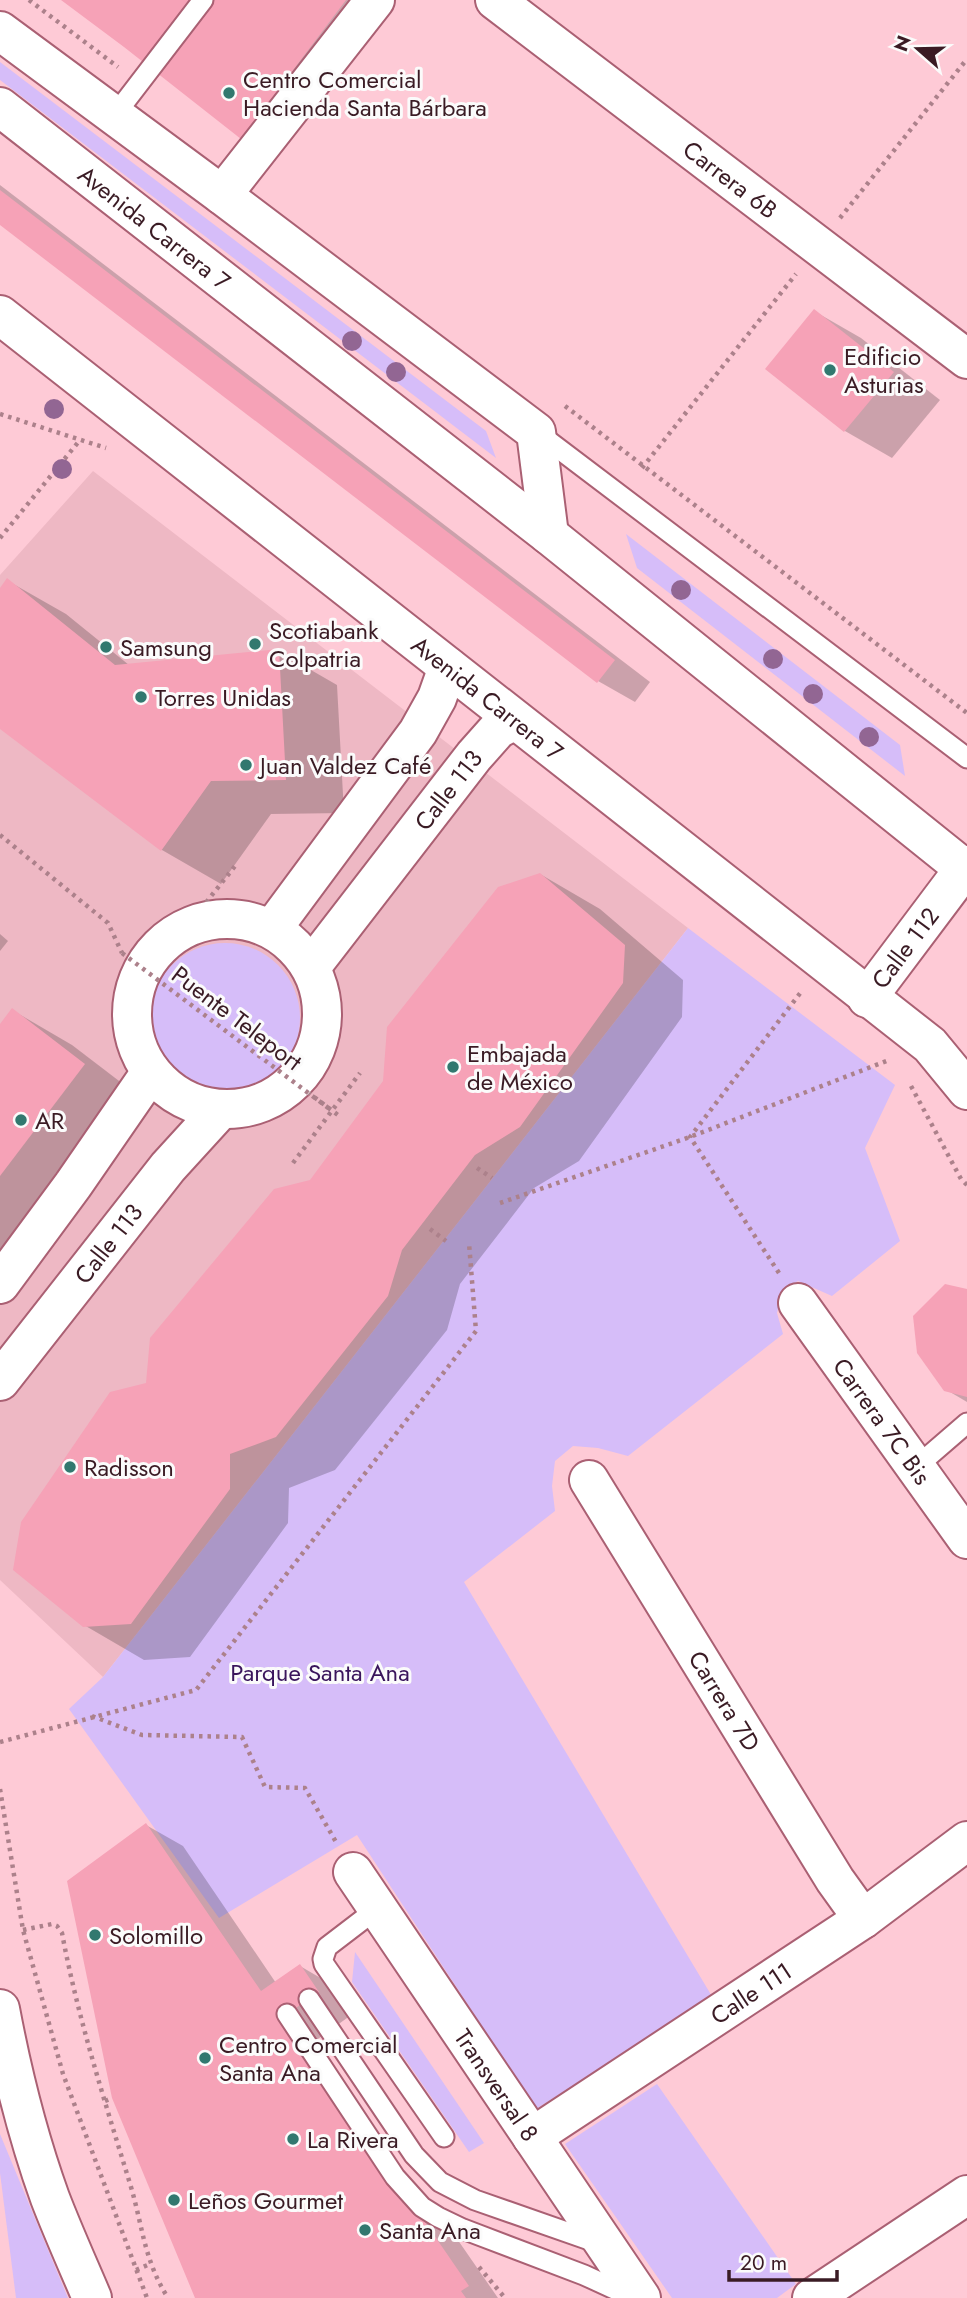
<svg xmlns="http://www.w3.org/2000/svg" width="967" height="2298" font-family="Jost,sans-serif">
  <rect width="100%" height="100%" fill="#fecad6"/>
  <polygon fill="#eeb8c4" points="93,471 688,928 103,1677 0,1580 0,575"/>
  <g fill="#d6bdf9">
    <polygon points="0,62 486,431 496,458 0,80"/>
    <polygon points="626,534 900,745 905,776 637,568"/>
    <polygon points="688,928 895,1085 865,1148 900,1241 832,1296 798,1281 782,1291 777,1313 783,1334 628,1456 598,1448 573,1446 555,1461 552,1486 555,1511 464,1582 713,1998 536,2109 357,1835 219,1918 69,1709 103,1677"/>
    <circle cx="225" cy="1018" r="75"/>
    <polygon points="355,1952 484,2143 469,2152 352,1982"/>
    <polygon points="657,2084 796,2284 777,2298 672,2298 565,2144"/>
    <polygon points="0,2134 68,2298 16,2298 0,2173"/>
  </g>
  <g fill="#0003">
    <polygon points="64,0 385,0 271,154 242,137"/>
    <polygon points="0,185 650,682 635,702 598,681 0,223"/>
    <polygon points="814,311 861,338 940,400 892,458 845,431"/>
    <polygon points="8,581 66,614 129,665 278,651 337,685 344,813 271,814 221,884 162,850 0,726 0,591"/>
    <polygon points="540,874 600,909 683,980 682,1017 579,1161 534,1188 460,1284 447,1330 335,1470 289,1488 288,1523 190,1657 144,1660 84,1625 148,1384 311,1182"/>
    <polygon points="0,934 8,941 0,951"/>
    <polygon points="12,1010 72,1045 144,1100 0,1290 0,1026"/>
    <polygon points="967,1290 967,1402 945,1389"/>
    <polygon points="146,1825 183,1846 276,1983 300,1966 336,1987 354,2013 315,2041 417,2196 435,2207 498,2298 196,2298"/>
  </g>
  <g fill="#f6a2b7">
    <polygon points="61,0 346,0 241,139 124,47"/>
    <polygon points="0,190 615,660 597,683 0,225"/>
    <polygon points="814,309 894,372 844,432 765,369"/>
    <polygon points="7,578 115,665 279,649 286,780 211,781 161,851 0,729 0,588"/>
    <polygon points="540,873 625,945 623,983 520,1127 475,1155 402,1250 388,1296 276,1437 230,1454 230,1489 131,1624 83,1627 13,1570 21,1522 110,1392 146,1383 150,1338 274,1189 310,1180 383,1081 387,1027 498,887"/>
    <polygon points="12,1008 85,1064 0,1176 0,1024"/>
    <polygon points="945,1284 967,1289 967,1397 944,1391 917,1353 913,1316"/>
    <polygon points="146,1823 261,1991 300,1964 319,1992 280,2019 391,2189 399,2184 469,2286 461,2291 466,2298 195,2298 112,2098 67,1881"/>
  </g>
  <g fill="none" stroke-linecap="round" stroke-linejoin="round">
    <g stroke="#aa6073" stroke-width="23">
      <g id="lane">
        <polyline points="114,116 203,0"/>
        <polyline points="538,433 967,758"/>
        <polyline points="916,1467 967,1423"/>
        <polyline points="378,1908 327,1947 323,1959 324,1964 444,2137"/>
        <polyline points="309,1999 414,2155 440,2182 475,2200 598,2243"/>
        <polyline points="287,2014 395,2177 422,2207 438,2217 463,2229 584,2275 634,2298"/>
      </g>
    </g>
    <g stroke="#aa6073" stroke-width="42">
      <g id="street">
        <path id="s1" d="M 495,0 L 967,359"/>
        <polyline points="0,31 222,195 536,432 549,535"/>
        <polyline points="222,195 375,0"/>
        <circle cx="227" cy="1014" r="95"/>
        <polyline points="272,929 418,732 437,698 448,667"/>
        <path id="s2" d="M 311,967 L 474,756 L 498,729 L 515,720"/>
        <path id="s3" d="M 867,998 L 967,865"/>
        <polyline points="0,1284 73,1185 151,1072"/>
        <path id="s4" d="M 798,1303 L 967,1539"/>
        <path id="s5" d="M 0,1381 L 168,1167 L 220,1110"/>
        <path id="s6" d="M 589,1480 L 835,1880 L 863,1919"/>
        <path id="s7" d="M 353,1872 L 641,2298"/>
        <path id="s8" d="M 532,2137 L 863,1919 L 967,1841"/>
        <polyline points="812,2298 967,2195"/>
      </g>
    </g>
    <g stroke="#aa6073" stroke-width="42">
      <g id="primary">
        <path id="s9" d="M 0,107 L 549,535 L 967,871"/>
        <path id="s10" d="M 0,315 L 930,1045 L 967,1090"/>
        <path d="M 0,2009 C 12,2073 28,2137 50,2198 C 63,2232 78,2265 92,2298"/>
      </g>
    </g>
    <g stroke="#ac818b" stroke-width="4.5" stroke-dasharray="3.5 5" stroke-linecap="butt">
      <polyline points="29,0 118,67"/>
      <polyline points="840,218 967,59"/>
      <polyline points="565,406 967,713"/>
      <polyline points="0,414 106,448"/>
      <polyline points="642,468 796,274"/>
      <polyline points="0,538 80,440"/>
      <polyline points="0,835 108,923 122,953"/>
      <polyline points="185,929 235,866"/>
      <polyline points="294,1082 338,1115"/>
      <polyline points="911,1086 961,1179 967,1185"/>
      <polyline points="477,1168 492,1178"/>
      <polyline points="500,1203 690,1137 889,1060"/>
      <polyline points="430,1229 446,1241"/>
      <polyline points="779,1273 690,1137 801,992"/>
      <polyline points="92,1716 142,1735 242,1737 265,1787 305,1788 336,1842"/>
      <polyline points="0,1742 196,1690 476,1331 469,1243"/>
      <polyline points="0,1789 23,1930 63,2074 147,2298"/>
      <path d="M 23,1930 L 52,1924 L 57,1926 L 62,1933 C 78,2019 105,2102 131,2187 C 143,2228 144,2260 168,2298"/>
      <polyline points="105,2101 112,2098"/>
      <polyline points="479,2267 505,2298"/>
      <polyline points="136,2270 150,2264"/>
    </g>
    <use href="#lane" stroke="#fff" stroke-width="19"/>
    <use href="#street" stroke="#fff" stroke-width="38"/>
    <use href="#primary" stroke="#fff" stroke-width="38"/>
    <g stroke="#ac818b" stroke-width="4.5" stroke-dasharray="3.5 5" stroke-linecap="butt">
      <polyline points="122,953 331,1110"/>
      <polyline points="293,1163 360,1073"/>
    </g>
  </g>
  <g fill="#926693">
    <circle cx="352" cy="341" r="10"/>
    <circle cx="396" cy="372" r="10"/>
    <circle cx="54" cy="409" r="10"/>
    <circle cx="62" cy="469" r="10"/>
    <circle cx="681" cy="590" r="10"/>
    <circle cx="773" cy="659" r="10"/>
    <circle cx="813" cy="694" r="10"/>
    <circle cx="869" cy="737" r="10"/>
  </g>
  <g fill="#32786f" stroke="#fbfbfb" stroke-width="2.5">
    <circle cx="229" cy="93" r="7"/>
    <circle cx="830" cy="370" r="7"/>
    <circle cx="255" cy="644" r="7"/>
    <circle cx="106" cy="647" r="7"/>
    <circle cx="141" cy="697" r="7"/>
    <circle cx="246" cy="765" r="7"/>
    <circle cx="453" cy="1067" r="7"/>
    <circle cx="21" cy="1120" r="7"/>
    <circle cx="70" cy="1467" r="7"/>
    <circle cx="95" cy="1935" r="7"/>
    <circle cx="205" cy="2058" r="7"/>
    <circle cx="293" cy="2139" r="7"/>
    <circle cx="174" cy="2200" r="7"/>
    <circle cx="365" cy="2230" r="7"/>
  </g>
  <g text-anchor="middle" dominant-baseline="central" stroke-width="6" stroke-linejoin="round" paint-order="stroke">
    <g font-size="24" fill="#3a1b24" stroke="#fbfbfb" text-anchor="start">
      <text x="243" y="79">Centro Comercial<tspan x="243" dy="28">Hacienda Santa Bárbara</tspan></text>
      <text x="844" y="356">Edificio<tspan x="844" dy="28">Asturias</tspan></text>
      <text x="269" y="630">Scotiabank<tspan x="269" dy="28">Colpatria</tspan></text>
      <text x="120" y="647">Samsung</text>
      <text x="155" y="697">Torres Unidas</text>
      <text x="260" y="765">Juan Valdez Café</text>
      <text x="467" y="1053">Embajada<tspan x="467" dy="28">de México</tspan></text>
      <text x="35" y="1120">AR</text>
      <text x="84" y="1467">Radisson</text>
      <text x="109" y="1935">Solomillo</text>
      <text x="219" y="2044">Centro Comercial<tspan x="219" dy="28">Santa Ana</tspan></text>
      <text x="307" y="2139">La Rivera</text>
      <text x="188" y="2200">Leños Gourmet</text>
      <text x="379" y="2230">Santa Ana</text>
    </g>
    <g font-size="24" fill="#3a1b24" stroke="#fbfbfb">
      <text stroke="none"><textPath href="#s1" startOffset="296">Carrera 6B</textPath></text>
      <text stroke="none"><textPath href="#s9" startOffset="196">Avenida Carrera 7</textPath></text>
      <text stroke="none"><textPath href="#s10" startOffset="620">Avenida Carrera 7</textPath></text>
      <text stroke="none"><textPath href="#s2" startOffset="224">Calle 113</textPath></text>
      <text stroke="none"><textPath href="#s3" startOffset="63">Calle 112</textPath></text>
      <text transform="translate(237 1018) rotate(37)">Puente Teleport</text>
      <text stroke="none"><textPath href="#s5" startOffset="175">Calle 113</textPath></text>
      <text stroke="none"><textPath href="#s4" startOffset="145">Carrera 7C Bis</textPath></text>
      <text stroke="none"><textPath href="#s6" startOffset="259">Carrera 7D</textPath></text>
      <text stroke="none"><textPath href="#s8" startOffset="262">Calle 111</textPath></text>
      <text stroke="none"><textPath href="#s7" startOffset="257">Transversal 8</textPath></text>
    </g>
    <g font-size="24" fill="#3a155c" stroke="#fbfbfb">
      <text x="320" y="1672">Parque Santa Ana</text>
    </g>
  </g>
  <g transform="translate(918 49) rotate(290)" stroke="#fbfbfb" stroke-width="5" paint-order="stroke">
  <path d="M0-5L12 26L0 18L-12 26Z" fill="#3a1b24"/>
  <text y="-10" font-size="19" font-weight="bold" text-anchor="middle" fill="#3a1b24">N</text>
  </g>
  <path d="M729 2270v10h108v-10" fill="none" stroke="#3a1b24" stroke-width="3.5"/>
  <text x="740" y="2270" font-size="21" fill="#3a1b24" stroke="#fbfbfb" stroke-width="5" paint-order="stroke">20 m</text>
</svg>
